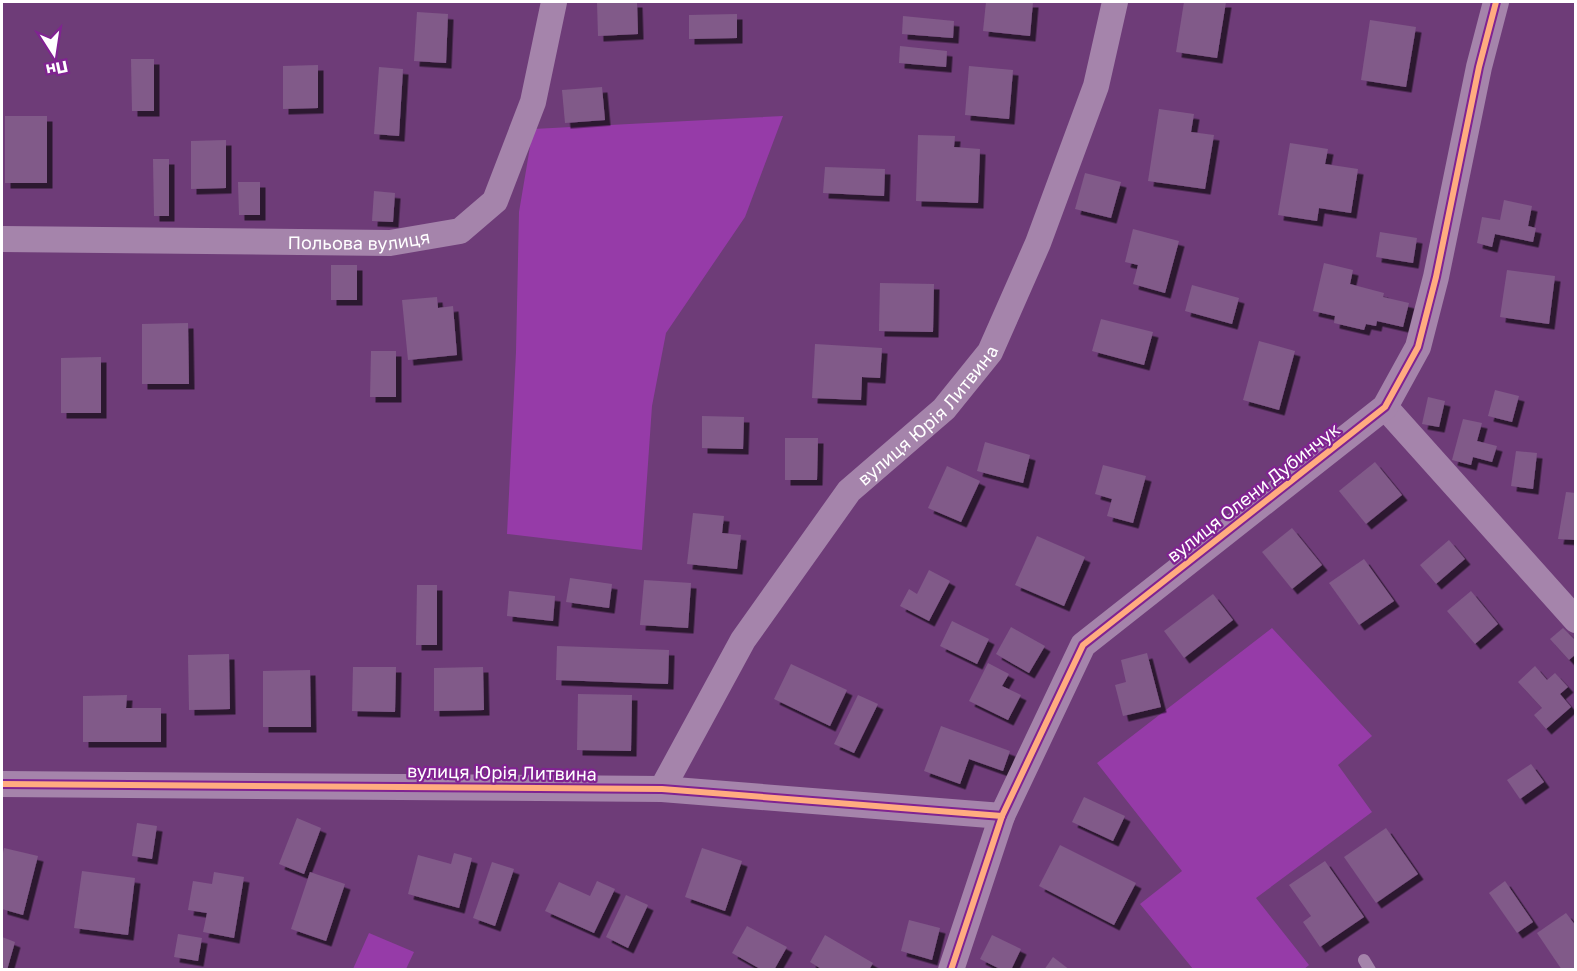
<svg xmlns="http://www.w3.org/2000/svg" width="1577" height="971" font-family="'Golos Text',sans-serif">
  <defs>
    <filter id="shadow"><feDropShadow dx="5.5" dy="5.5" stdDeviation="0" flood-color="#0009"/></filter>
  </defs>
  <rect width="100%" height="100%" fill="#6e3c78"/>
  <g fill="#963ba8">
    <polygon points="783,116 745,217 666,333 652,406 642,550 507,534 516,352 519,212 533,129"/>
    <polygon points="1272,628 1372,736 1338,765 1372,812 1256,898 1309,965 1303,970 1193,969 1140,904 1182,871 1097,763"/>
    <polygon points="369,933 414,952 406,969 353,969"/>
  </g>
  <g fill="#815a89" filter="url(#shadow)">
    <polygon points="597,2 637,2 638,34 598,36"/>
    <polygon points="986,2 1033,2 1030,36 983,31"/>
    <polygon points="1184,2 1226,2 1217,58 1176,52"/>
    <polygon points="417,12 448,14 446,63 414,61"/>
    <polygon points="737,14 737,38 689,39 689,15"/>
    <polygon points="903,16 954,21 953,38 902,34"/>
    <polygon points="1370,20 1416,27 1406,87 1361,80"/>
    <polygon points="900,46 947,51 946,67 899,63"/>
    <polygon points="131,59 154,59 154,111 132,111"/>
    <polygon points="318,65 318,108 283,109 283,66"/>
    <polygon points="969,66 1013,70 1009,119 965,115"/>
    <polygon points="379,67 403,69 399,136 374,134"/>
    <polygon points="602,87 605,120 565,123 562,90"/>
    <polygon points="1159,109 1194,114 1191,132 1214,135 1205,189 1148,181"/>
    <rect x="5" y="116" width="42" height="67"/>
    <polygon points="918,135 955,136 954,147 980,149 978,203 916,201"/>
    <polygon points="226,140 226,188 191,189 191,141"/>
    <polygon points="1290,143 1328,149 1325,164 1358,169 1351,213 1319,208 1317,221 1278,215"/>
    <polygon points="153,159 169,159 169,216 154,216"/>
    <polygon points="825,167 885,169 884,196 823,193"/>
    <polygon points="1085,173 1121,182 1111,218 1075,209"/>
    <polygon points="238,182 260,182 260,215 239,215"/>
    <polygon points="374,191 395,193 393,222 372,221"/>
    <polygon points="1504,200 1532,206 1528,226 1536,228 1533,242 1495,234 1492,247 1477,243 1482,217 1500,220"/>
    <polygon points="1133,229 1179,241 1165,293 1133,284 1138,265 1125,262"/>
    <polygon points="1380,232 1417,238 1413,263 1376,257"/>
    <polygon points="1324,263 1353,270 1350,284 1384,293 1383,297 1409,303 1403,327 1377,321 1376,326 1366,324 1364,330 1334,323 1335,316 1313,311"/>
    <rect x="331" y="265" width="26" height="35"/>
    <polygon points="1507,270 1555,276 1549,324 1500,317"/>
    <polygon points="880,283 934,284 933,332 879,331"/>
    <polygon points="1192,285 1239,298 1232,324 1185,311"/>
    <polygon points="437,297 438,308 453,306 457,355 408,360 402,300"/>
    <polygon points="1101,319 1153,332 1144,365 1092,351"/>
    <polygon points="188,323 189,384 142,384 142,324"/>
    <polygon points="1259,341 1295,351 1279,410 1243,400"/>
    <polygon points="815,344 882,348 880,378 862,377 861,400 812,398"/>
    <polygon points="371,351 396,351 396,397 370,397"/>
    <polygon points="101,357 101,413 61,413 61,358"/>
    <polygon points="1495,390 1519,396 1512,422 1488,416"/>
    <polygon points="1428,397 1445,401 1439,427 1422,424"/>
    <polygon points="702,416 744,417 743,449 702,448"/>
    <polygon points="1463,419 1482,423 1477,441 1497,446 1492,462 1473,457 1471,465 1452,460"/>
    <polygon points="785,438 818,438 817,480 785,480"/>
    <polygon points="985,442 1030,455 1023,483 977,471"/>
    <polygon points="1516,451 1537,453 1533,489 1511,486"/>
    <polygon points="1375,462 1402,495 1366,524 1339,491"/>
    <polygon points="1103,465 1146,476 1133,523 1107,516 1112,499 1095,494"/>
    <polygon points="947,466 980,481 961,522 928,508"/>
    <polygon points="1566,492 1576,493 1576,540 1558,539"/>
    <polygon points="693,513 724,516 722,533 741,535 737,569 687,564"/>
    <polygon points="1292,528 1322,565 1292,589 1262,552"/>
    <polygon points="1037,536 1085,557 1064,606 1015,585"/>
    <polygon points="1449,540 1465,559 1436,584 1420,565"/>
    <polygon points="1364,559 1394,601 1359,625 1329,583"/>
    <polygon points="929,570 950,581 929,621 900,606 909,589 917,594"/>
    <polygon points="570,578 612,584 609,608 566,602"/>
    <polygon points="644,580 691,583 688,628 640,625"/>
    <polygon points="417,585 437,585 437,645 416,645"/>
    <polygon points="509,591 555,596 553,621 507,616"/>
    <polygon points="1471,591 1498,624 1475,644 1447,611"/>
    <polygon points="1213,594 1233,620 1184,658 1164,631"/>
    <polygon points="952,621 989,639 977,664 940,646"/>
    <polygon points="1011,627 1045,646 1029,673 996,654"/>
    <polygon points="1563,628 1576,641 1576,654 1569,660 1550,639"/>
    <polygon points="557,646 669,650 668,684 556,680"/>
    <polygon points="1147,653 1161,707 1123,716 1115,685 1126,682 1121,660"/>
    <polygon points="229,654 230,709 189,710 188,655"/>
    <polygon points="988,663 1009,674 1002,686 1021,695 1008,720 969,701"/>
    <polygon points="791,664 847,690 830,726 774,699"/>
    <polygon points="1535,666 1547,680 1555,673 1568,687 1560,694 1571,707 1546,729 1534,715 1542,708 1518,682"/>
    <polygon points="353,667 396,667 395,712 352,711"/>
    <polygon points="483,667 484,710 434,711 434,668"/>
    <polygon points="310,670 311,727 263,727 263,671"/>
    <polygon points="578,694 632,695 631,751 577,750"/>
    <polygon points="127,695 126,708 161,708 161,742 83,742 83,696"/>
    <polygon points="858,695 878,704 854,753 834,744"/>
    <polygon points="941,726 1010,751 1003,771 969,759 960,784 924,771"/>
    <polygon points="1531,764 1544,782 1520,799 1507,780"/>
    <polygon points="1084,797 1125,816 1113,841 1072,822"/>
    <polygon points="297,818 321,828 304,874 279,864"/>
    <polygon points="137,823 157,826 152,859 132,856"/>
    <polygon points="1386,828 1418,874 1376,903 1344,857"/>
    <polygon points="1060,845 1136,883 1114,925 1039,886"/>
    <polygon points="4,848 38,856 23,915 2,909 2,858"/>
    <polygon points="702,848 742,861 725,911 685,897"/>
    <polygon points="454,853 472,858 459,908 408,894 418,855 451,864"/>
    <polygon points="1325,861 1364,917 1320,947 1303,922 1311,916 1289,885"/>
    <polygon points="492,862 514,869 495,926 473,918"/>
    <polygon points="82,871 135,878 128,935 74,928"/>
    <polygon points="214,872 244,877 234,938 203,932 207,913 188,910 193,881 212,884"/>
    <polygon points="310,872 345,884 326,941 291,929"/>
    <polygon points="597,881 615,889 594,933 545,911 559,882 590,896"/>
    <polygon points="1505,881 1533,922 1517,933 1489,893"/>
    <polygon points="626,895 648,905 628,948 606,937"/>
    <polygon points="1566,913 1576,926 1576,970 1562,970 1537,933"/>
    <polygon points="909,920 940,928 932,960 901,951"/>
    <polygon points="747,926 787,947 774,970 762,970 732,953"/>
    <polygon points="178,934 202,938 198,961 174,957"/>
    <polygon points="825,935 873,963 869,970 823,970 810,962"/>
    <polygon points="992,935 1021,949 1011,970 1002,970 980,959"/>
    <polygon points="2,937 15,942 7,970 2,970"/>
    <polygon points="1053,957 1070,970 1044,970"/>
  </g>
  <g fill="none" stroke-linecap="round" stroke-linejoin="round">
    <polyline stroke="#a584ab" stroke-width="12" points="1364,960 1370,970"/>
    <g stroke="#a584ab" stroke-width="26">
      <path id="s1" d="M 2,239 L 390,243 L 460,231 L 495,201 L 533,102 L 554,2"/>
      <polyline points="1385,407 1576,620"/>
      <polyline points="2,784 662,789 1002,816"/>
      <path id="s2" d="M 662,789 L 743,640 L 849,491 L 944,409 L 990,352 L 1038,243 L 1096,86 L 1115,2"/>
      <polyline points="951,970 1002,816 1083,645 1385,407 1418,347 1436,277 1479,67 1496,2"/>
    </g>
    <g stroke="#802391" stroke-width="10">
      <g id="cycleway">
        <polyline points="2,784 662,789 1002,816"/>
        <polyline points="951,970 1002,816 1083,645 1385,407 1418,347 1436,277 1479,67 1496,2"/>
      </g>
    </g>
    <use href="#cycleway" stroke="#ffac80" stroke-width="6"/>
  </g>
  <g text-anchor="middle" dominant-baseline="central" stroke-width="4.5" stroke-linejoin="round" paint-order="stroke">
    <g font-size="18" fill="#fff" stroke="#802391">
      <text stroke="none"><textPath href="#s1" startOffset="357">Польова вулиця</textPath></text>
      <text stroke="none"><textPath href="#s2" startOffset="462">вулиця Юрія Литвина</textPath></text>
      <text transform="translate(1253 492) rotate(-38)">вулиця Олени Дубинчук</text>
      <text transform="translate(502 772) rotate(1)">вулиця Юрія Литвина</text>
    </g>
  </g>
  <rect width="1577" height="971" fill="none" stroke="#ffffff" stroke-width="6"/>
  <g transform="translate(54 54) rotate(168)" stroke="#802391" stroke-width="4.5" paint-order="stroke">
  <path d="M0-4.5L10 22L0 15L-10 22Z" fill="#ffffff"/>
  <text y="-9" font-size="16" font-weight="bold" text-anchor="middle" fill="#ffffff">Пн</text>
  </g>
</svg>
